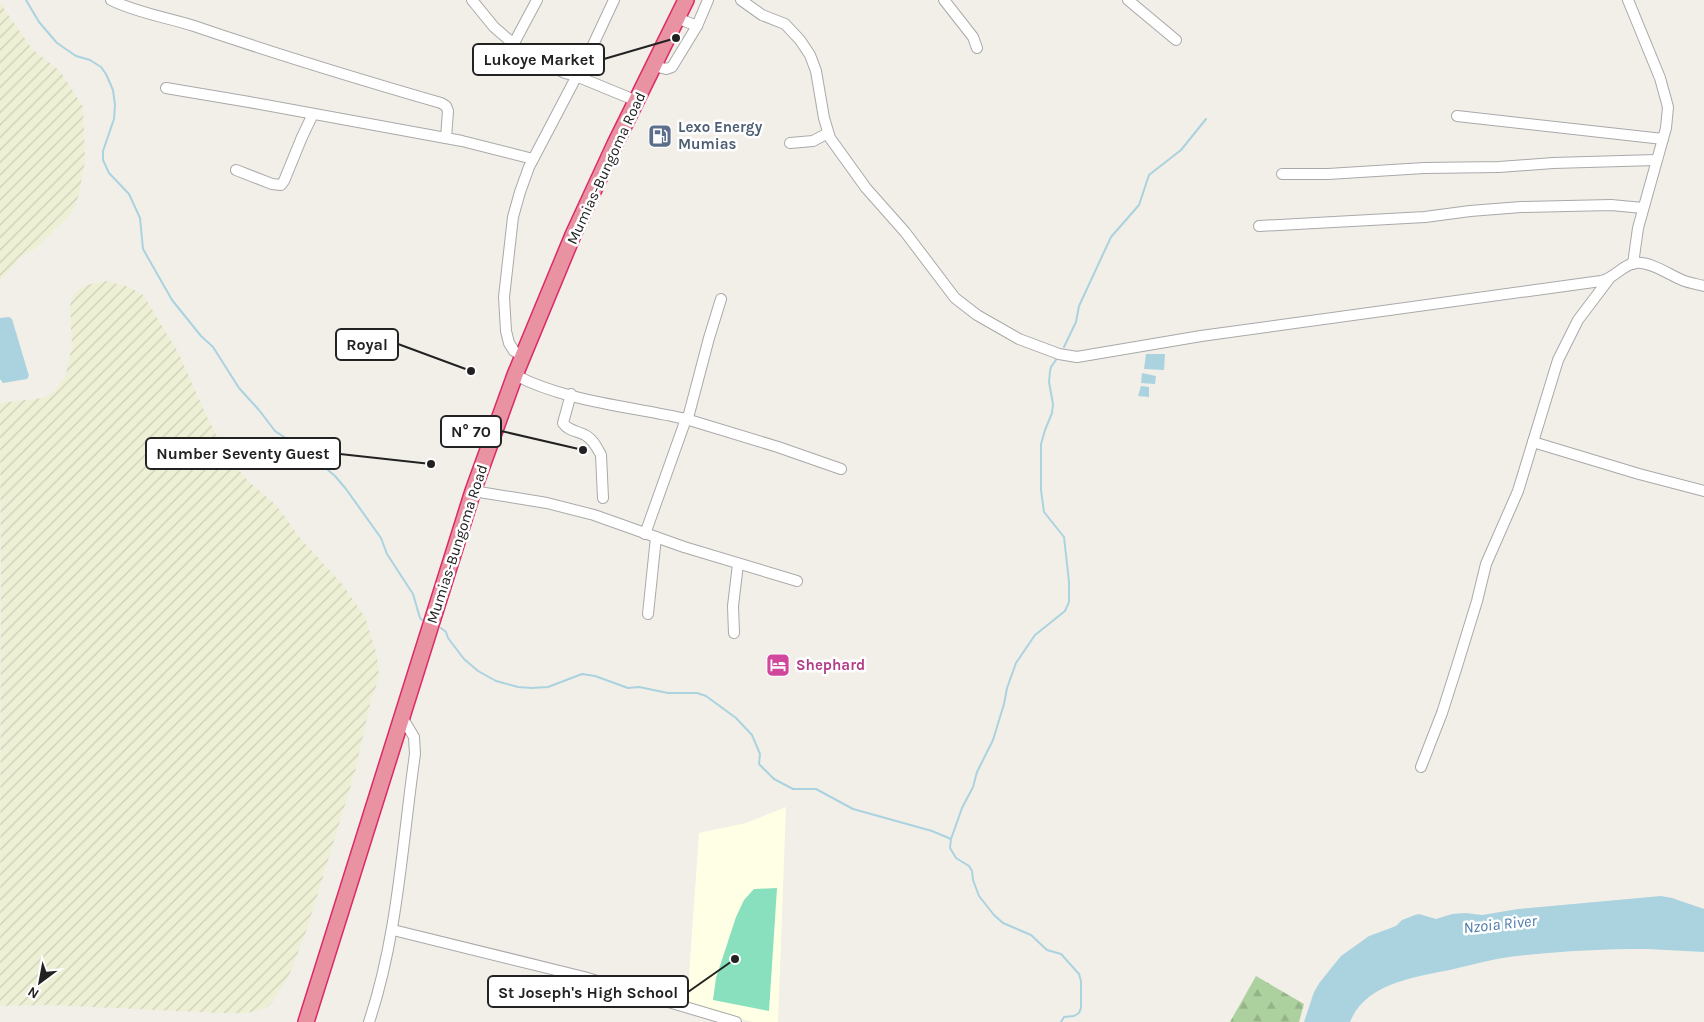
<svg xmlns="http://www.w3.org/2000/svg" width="1704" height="1022" font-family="Karla,sans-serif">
  <defs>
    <pattern id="farmland-furrows" width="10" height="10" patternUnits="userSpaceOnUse" patternTransform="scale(1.25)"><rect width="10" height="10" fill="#eef0d5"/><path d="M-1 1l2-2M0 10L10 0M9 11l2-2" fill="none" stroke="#ccceb7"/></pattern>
    <pattern id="forest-firs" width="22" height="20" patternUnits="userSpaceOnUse" patternTransform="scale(1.25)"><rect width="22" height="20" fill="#add19e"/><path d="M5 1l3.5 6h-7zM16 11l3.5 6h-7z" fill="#95b388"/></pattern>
  </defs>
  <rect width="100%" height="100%" fill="#f2efe9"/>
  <polygon fill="#ffffe5" points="786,807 778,1022 753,1022 706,1010 687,1004 699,833 746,823"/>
  <g fill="url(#farmland-furrows)">
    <polygon points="0,3 32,49 60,71 83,107 85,161 79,194 72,213 35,249 19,258 0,281"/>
    <polygon points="107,281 129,287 143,295 178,352 206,415 225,452 247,480 276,505 300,538 342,584 365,617 377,655 379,677 370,704 355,772 307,929 290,973 273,1001 267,1007 258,1011 246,1013 220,1013 51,1005 0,1006 1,570 0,403 43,398 54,391 65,378 72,346 70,306 73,295 86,285"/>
  </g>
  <polygon fill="url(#forest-firs)" points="1256,976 1304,1004 1299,1022 1230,1022"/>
  <polygon fill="#88e0be" points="777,888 769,1011 713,1000 716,978 736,917 744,900 754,889"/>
  <g fill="#aad3df">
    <polygon points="9,317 12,319 29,376 27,379 3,383 0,379 0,318"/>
    <polygon points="1146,354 1165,354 1164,370 1144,369"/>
    <polygon points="1142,373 1156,376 1155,384 1141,383"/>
    <polygon points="1141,386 1149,387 1149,397 1138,396"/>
    <path d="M 1661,896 L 1672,898 L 1704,909 L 1704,952 C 1685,951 1666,950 1647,949 C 1604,949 1560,951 1517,956 C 1496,958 1475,964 1454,969 C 1417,977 1366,982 1350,1022 L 1304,1022 L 1314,992 L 1320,982 L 1341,956 L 1369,936 L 1396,926 L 1402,920 L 1415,915 L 1419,914 L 1436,919 L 1452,914 L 1465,913 L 1482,915 L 1518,909 Z"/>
  </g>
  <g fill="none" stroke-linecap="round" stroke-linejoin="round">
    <g stroke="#aad3df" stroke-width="2">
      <polyline points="26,0 39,22 57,43 76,56 90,60 101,67 106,74 113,90 115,105 114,119 103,151 103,160 109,173 129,194 140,218 143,249 172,300 201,336 213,347 239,388 259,410 275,431 299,447 321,464 335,476 346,489 381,538 387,554 413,594 420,618 422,620"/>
      <polyline points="1064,347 1076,322 1079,306 1111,237 1139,205 1149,175 1181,150 1206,119"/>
      <polyline points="1058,357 1051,367 1050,371 1049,382 1053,404 1052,413 1045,430 1041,444 1041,490 1044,512 1064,537 1069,582 1069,602 1065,611 1035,635 1016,663 1007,688 1004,704 993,740 977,772 973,787 962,808 951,839 950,848 956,858 969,866 972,871 973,880 979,896 994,915 1003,923 1031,935 1047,950 1061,954 1079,974 1081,981 1081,1008 1079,1013 1074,1016 1064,1017 1061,1022"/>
      <polyline points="441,628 446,632 448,638 464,659 478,671 496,681 518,687 532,688 548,687 582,674 595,676 628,688 639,687 668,693 697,693 706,696 736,718 752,735 760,754 759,764 774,779 793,789 816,789 853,809 932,831 951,839"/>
    </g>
    <g stroke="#a9a9a9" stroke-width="12">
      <g id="minor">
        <path d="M 111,0 C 137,13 166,17 194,26 C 276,54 358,79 441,103 L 446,106 L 448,111 L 446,138"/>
        <polyline points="472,0 494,27 524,53 565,73 576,76 637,101"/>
        <path d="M 741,0 L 762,15 L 785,24 L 800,40 L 810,55 L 816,71 L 824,118 L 830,138 L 866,188 L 905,232 L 955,298 L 977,315 L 1019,339 L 1059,354 L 1077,357 L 1201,336 L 1601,281 C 1615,278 1622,265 1635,263 C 1650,261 1668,274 1682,280 C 1689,283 1696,284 1704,286"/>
        <polyline points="944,0 973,37 977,48"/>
        <polyline points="1128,0 1176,40"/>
        <polyline points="1628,0 1660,78 1668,107 1666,128 1638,228 1633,264"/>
        <polyline points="677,18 697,26"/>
        <polyline points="513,45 537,0"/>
        <polyline points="654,66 666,69 672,67 697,26 708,0"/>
        <polyline points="166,88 249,102 462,141 533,159"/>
        <polyline points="1457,116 1663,139"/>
        <polyline points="790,143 813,141 828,133"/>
        <polyline points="236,170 272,184 281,185 284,181 302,137 313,114"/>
        <polyline points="1282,174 1328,174 1424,168 1499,167 1553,163 1656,160"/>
        <polyline points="1259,226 1425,217 1470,211 1521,207 1611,205 1643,208"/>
        <polyline points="721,299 709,338 689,414 686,419 778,447 841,469"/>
        <polyline points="523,356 514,351 509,343 506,331 504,297 513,217 520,192 529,167 592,47 614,0"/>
        <path d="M 515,375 C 567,402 629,406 686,419 L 645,534"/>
        <path d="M 571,394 L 563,423 C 568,431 578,431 585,435 C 593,439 597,448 601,455 L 603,498"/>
        <polyline points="1533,442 1639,474 1704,491"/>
        <polyline points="473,491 547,503 594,515 684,547 797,581"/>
        <polyline points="648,614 656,537"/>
        <polyline points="734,633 733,606 738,564"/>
        <polyline points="1421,767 1442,713 1457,666 1477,601 1486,564 1518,491 1558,360 1578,320 1609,279"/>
        <polyline points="393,930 584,977 736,1022"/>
        <path d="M 369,1022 C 398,935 402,844 415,754 L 414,737 L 402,717"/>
      </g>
    </g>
    <g stroke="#dc2a67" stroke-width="18">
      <polyline id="highway" points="306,1022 473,491 515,375 573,235 615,144 686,0"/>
    </g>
    <use href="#minor" stroke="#fff" stroke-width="10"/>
    <use href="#highway" stroke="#e892a2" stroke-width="15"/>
  </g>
  <defs>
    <g id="fuel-square" transform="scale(1.25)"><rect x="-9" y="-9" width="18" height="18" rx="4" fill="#5c6f8a" stroke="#fff"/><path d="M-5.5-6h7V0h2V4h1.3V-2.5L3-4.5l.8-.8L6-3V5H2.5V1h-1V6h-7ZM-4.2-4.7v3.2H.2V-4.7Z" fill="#fff"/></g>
    <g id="hotel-square" transform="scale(1.25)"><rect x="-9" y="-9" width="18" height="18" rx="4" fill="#d1479c" stroke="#fff"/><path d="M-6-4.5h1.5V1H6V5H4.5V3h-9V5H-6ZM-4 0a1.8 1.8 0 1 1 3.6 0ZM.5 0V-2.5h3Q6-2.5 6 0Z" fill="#fff"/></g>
  </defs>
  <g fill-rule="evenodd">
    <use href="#fuel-square" x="660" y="136"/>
    <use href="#hotel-square" x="778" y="665"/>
  </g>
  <g text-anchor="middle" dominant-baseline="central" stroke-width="5" stroke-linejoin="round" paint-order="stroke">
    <g font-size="15" font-weight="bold" fill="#4e5e75" stroke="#fff" text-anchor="start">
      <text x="678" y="127">Lexo Energy<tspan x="678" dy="17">Mumias</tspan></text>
    </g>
    <g font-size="15" fill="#222" stroke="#fff">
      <text transform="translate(606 168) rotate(-65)">Mumias-Bungoma Road</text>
      <text transform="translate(457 544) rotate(-72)">Mumias-Bungoma Road</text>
    </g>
    <g font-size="15" font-weight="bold" fill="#b23c85" stroke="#fff" text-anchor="start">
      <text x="796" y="665">Shephard</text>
    </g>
    <g font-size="16" font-style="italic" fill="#4a7aab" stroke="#fff">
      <text transform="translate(1500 924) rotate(-6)">Nzoia River</text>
    </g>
  </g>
  <path fill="none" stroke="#222" stroke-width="2" d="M676 38L604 59M471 371L398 344M583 450L501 431M431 464L340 454M735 959L688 992"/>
  <g fill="#222" stroke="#fff" stroke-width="2">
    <circle cx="676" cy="38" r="5"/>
    <circle cx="471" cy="371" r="5"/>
    <circle cx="583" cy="450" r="5"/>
    <circle cx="431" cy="464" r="5"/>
    <circle cx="735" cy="959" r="5"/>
  </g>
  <g fill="#fff" stroke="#222" stroke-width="2">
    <rect x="473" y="44" width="131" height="31" rx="5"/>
    <rect x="336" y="329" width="62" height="31" rx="5"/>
    <rect x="441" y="416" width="60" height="31" rx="5"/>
    <rect x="146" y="438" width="194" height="31" rx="5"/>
    <rect x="488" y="976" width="200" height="31" rx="5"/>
  </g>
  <g font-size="16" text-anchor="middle" font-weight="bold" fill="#222">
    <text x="539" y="65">Lukoye Market</text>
    <text x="367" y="350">Royal</text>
    <text x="471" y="437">N° 70</text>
    <text x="243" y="459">Number Seventy Guest</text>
    <text x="588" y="998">St Joseph's High School</text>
  </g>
  <g transform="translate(40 982) rotate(212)" stroke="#ffffff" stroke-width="4" paint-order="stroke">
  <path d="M0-4L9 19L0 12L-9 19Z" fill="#222222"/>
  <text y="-8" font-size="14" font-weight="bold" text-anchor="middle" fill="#222222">N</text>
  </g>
</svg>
